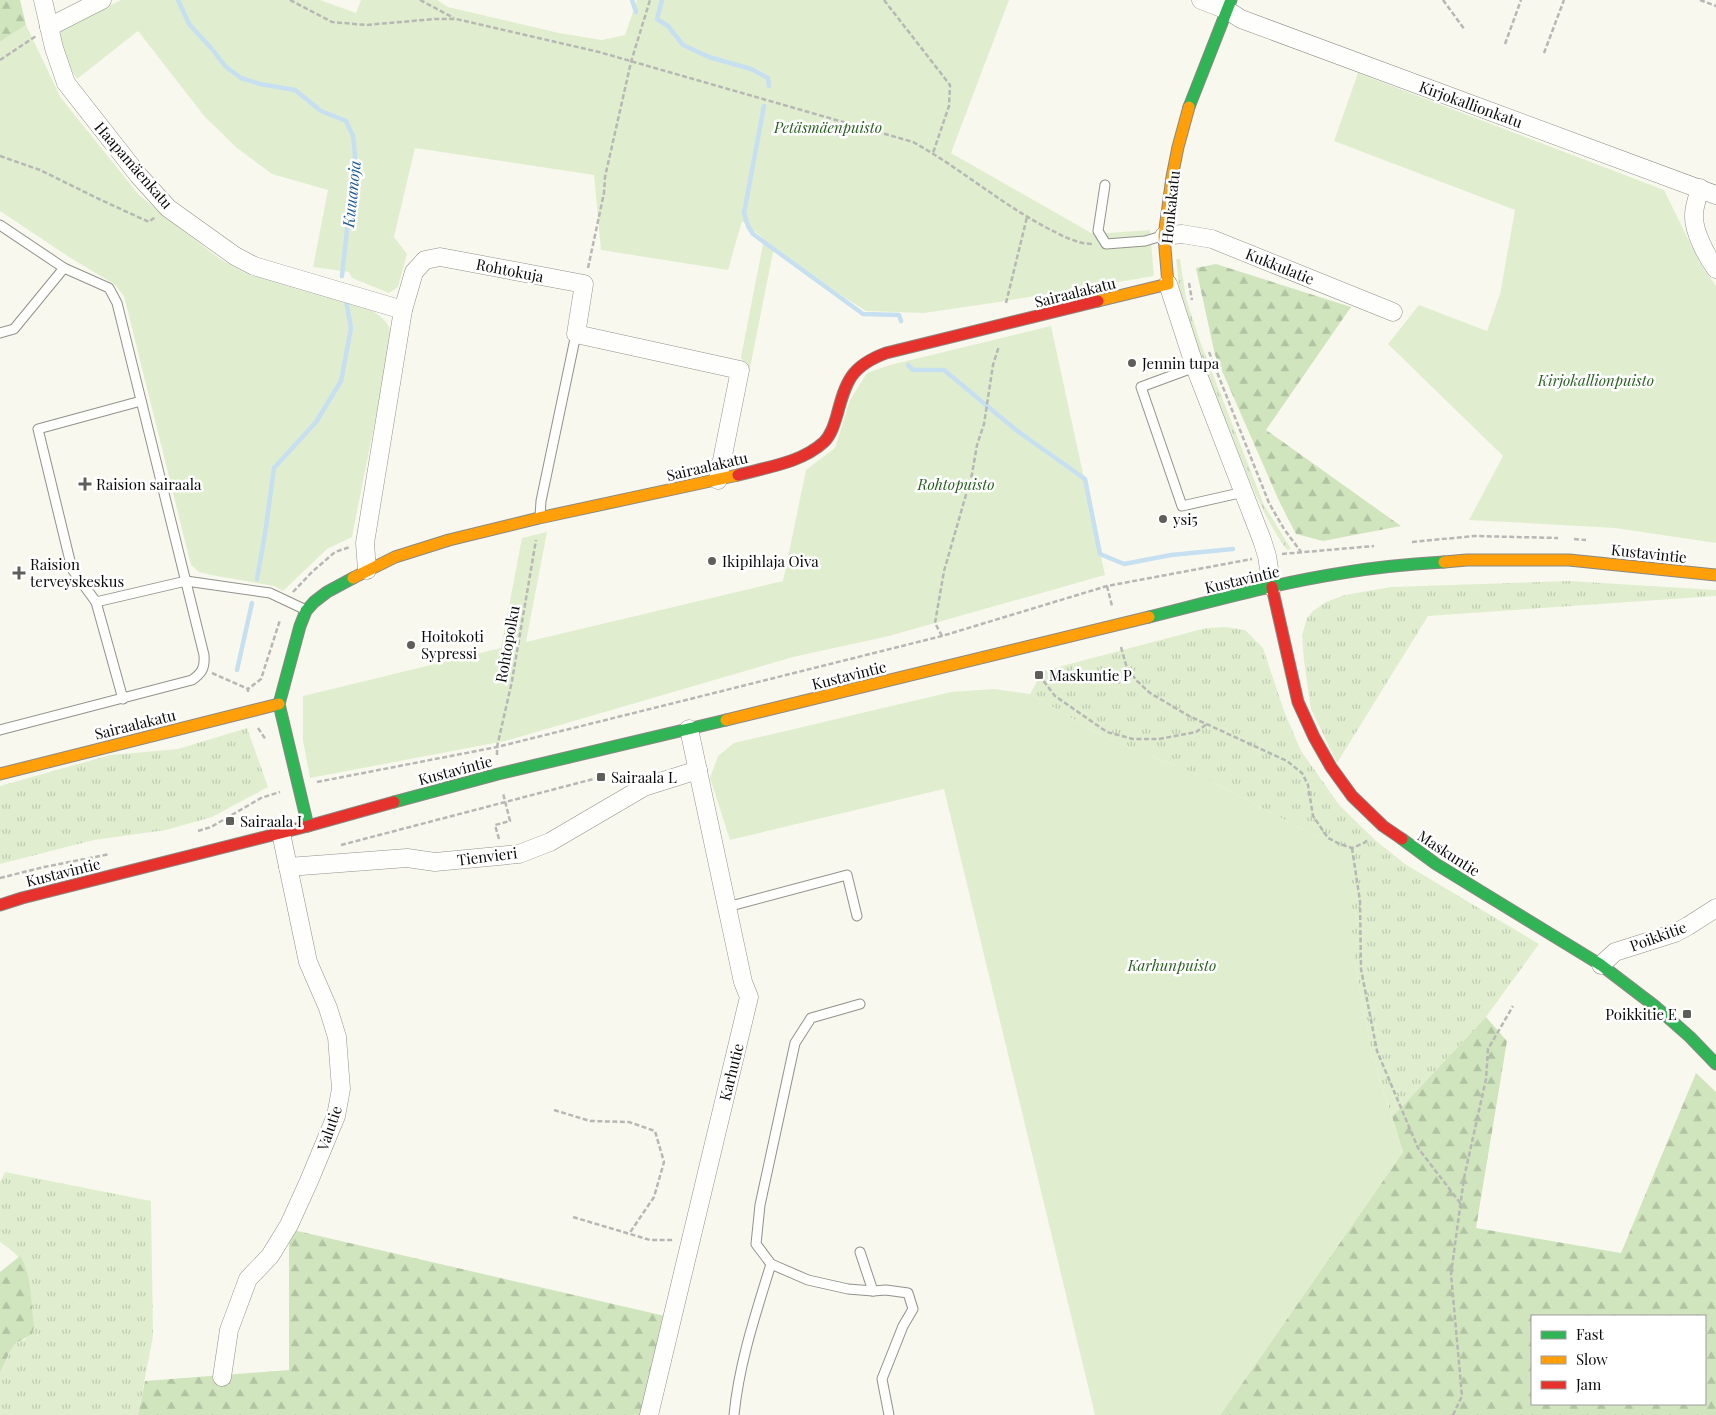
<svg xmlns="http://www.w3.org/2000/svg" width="1716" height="1415" font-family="'Playfair Display',serif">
  <defs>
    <pattern id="grass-tufts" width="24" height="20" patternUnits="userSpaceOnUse" patternTransform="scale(1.25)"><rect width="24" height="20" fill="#e0eecf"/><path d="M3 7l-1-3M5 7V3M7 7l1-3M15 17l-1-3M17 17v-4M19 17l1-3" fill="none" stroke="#bfcbb0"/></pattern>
    <pattern id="forest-firs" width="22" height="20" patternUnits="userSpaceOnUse" patternTransform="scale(1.25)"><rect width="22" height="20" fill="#d0e5be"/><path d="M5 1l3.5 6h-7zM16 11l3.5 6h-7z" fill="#b1c3a2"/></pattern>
  </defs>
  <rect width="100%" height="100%" fill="#f9f8ee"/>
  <g fill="url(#grass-tufts)">
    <path d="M 1176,259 L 1180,259 L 1186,298 L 1201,344 L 1264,505 L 1291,549 L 1287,550 C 1261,514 1247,474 1231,433 C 1213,389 1192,344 1181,297 C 1178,285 1178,272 1176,259 Z"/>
    <polygon points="1569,581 1716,590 1716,596 1428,616 1337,763 1311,709 1304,661 1302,635 1307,618 1313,611 1326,602 1345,595 1391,587"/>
    <polygon points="1226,627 1245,630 1263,648 1284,711 1301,751 1340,806 1375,840 1405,864 1539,944 1486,1017 1392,1117 1372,1055 1354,960 1325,841 1199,775 1108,739 1030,694 1043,671 1206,628"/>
    <polygon points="247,728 268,787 212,817 166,830 94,840 0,864 0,786 110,755 178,749"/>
    <path d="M 5,1172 L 151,1201 L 153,1336 L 138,1415 L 0,1415 L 0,1373 L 10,1351 L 15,1344 L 26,1339 L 27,1271 C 22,1257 12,1251 0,1242 L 0,1182 Z"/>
  </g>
  <g fill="url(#forest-firs)" fill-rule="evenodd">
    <polygon points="0,0 20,0 26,25 0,42"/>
    <polygon points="1216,264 1351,307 1266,430 1401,526 1323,541 1296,534 1280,503 1215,355 1196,268"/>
    <path d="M 1486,1017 L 1507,1041 L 1476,1228 L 1621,1253 L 1696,1073 L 1716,1092 L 1716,1415 L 1220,1415 L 1403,1152 L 1392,1117 ZM 1532,1316 L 1705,1316 L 1705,1404 L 1532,1404 Z"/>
    <polygon points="289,1229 665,1316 642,1415 138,1415 145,1381 289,1370"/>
    <path d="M 20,1256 C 32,1273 31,1307 34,1327 L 32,1334 L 15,1344 L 10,1351 L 0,1373 L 0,1272 Z"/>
  </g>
  <g fill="#e0eecf">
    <polygon points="121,0 320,0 356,13 361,0 437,0 448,7 559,33 602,40 625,35 637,0 1009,0 951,153 1093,234 1150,230 1154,276 999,302 924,313 866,311 839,294 774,247 749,373 741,357 764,239 742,221 728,270 601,250 594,175 415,148 394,237 407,254 398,287 389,293 352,278 349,272 313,267 328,190 272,174 237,148 205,117 138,31 77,79 66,62 57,32"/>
    <path d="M 26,25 L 61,98 L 139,195 L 171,221 L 220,259 L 249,275 L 373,311 C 383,318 389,323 392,335 L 352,537 L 327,549 L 283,591 L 274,586 L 211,575 L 199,572 L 191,565 L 124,296 L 114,284 L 69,257 L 0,211 L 0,42 Z"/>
    <polygon points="1358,73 1664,190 1701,265 1716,286 1716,543 1615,528 1469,520 1503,456 1388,344 1419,305 1487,331 1500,294 1515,210 1334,141"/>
    <polygon points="1051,326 1105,575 889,636 793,657 505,741 310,778 303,740 303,696 501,648 522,538 547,532 526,642 783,581 806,470 835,448 850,400 867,373 890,365"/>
    <polygon points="994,689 1030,694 1108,739 1199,775 1325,841 1341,856 1347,871 1354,960 1372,1055 1403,1152 1220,1415 1095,1415 944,789 730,840 710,778 718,756 734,743 951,692"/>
  </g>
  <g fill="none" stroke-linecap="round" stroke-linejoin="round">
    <g stroke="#c7e0f1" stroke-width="4.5">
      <polyline points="178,0 189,24 212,49 225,66 241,78 260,84 295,90 321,111 346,121 353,136 355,155 342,276"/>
      <polyline points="632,0 636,12"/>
      <polyline points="662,0 657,19 668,26 683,45 709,57 751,69 768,78 769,86"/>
      <polyline points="764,106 744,213 748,226 753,234 863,314 899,315 901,321"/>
      <polyline points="908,365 913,370 944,370 1016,430 1085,479 1100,554 1124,564 1171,555 1233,549"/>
      <polyline points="257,579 265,534 274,468 316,422 341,381 351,328 346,300"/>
      <polyline points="237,670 252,603"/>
    </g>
    <g stroke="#92928d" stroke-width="11">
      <g id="lane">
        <polyline points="1105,185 1098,231 1106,244 1145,241 1162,236"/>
        <path d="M 0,225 L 64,268 L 109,288 L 117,303 L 204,655 C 205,668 202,673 192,680 L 0,730"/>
        <polyline points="0,333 14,329 64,268"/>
        <polyline points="1195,367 1141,387 1182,506 1244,492"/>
        <polyline points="540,516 541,501 576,334"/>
        <polyline points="96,602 186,581 270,593 306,610"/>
        <polyline points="123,699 96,602 72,569 38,429 141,401"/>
        <polyline points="727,907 847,875 857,916"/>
        <polyline points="860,1004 811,1018 795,1043 760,1205 756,1244 771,1264 808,1280 848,1289 873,1291 886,1290 908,1293 913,1309 903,1326 882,1379 889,1415"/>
        <polyline points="860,1252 873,1291"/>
        <path d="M 734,1415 C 739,1363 756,1313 771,1264"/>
      </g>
    </g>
    <g stroke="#92928d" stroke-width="19">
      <g id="street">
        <polyline points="43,0 54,48 66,83 139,176 168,208 235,256 254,266 403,310"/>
        <polyline points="1201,0 1227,10 1241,19 1716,195"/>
        <polyline points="49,27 102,0"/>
        <path d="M 1700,188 C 1698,197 1694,206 1694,215 C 1693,231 1707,257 1716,269"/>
        <polyline points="1164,236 1182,234 1212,239 1393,312"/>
        <polyline points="1168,284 1195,367 1262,540 1267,556 1272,587"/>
        <polyline points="367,570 365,543 403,310 414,272 425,260 440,257 584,284 576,334 740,370 718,480"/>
        <polyline points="288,867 407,858 435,862 519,854 550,842 644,787 698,770"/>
        <polyline points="1601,965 1615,952 1675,933 1688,926 1716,908"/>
        <polyline points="222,1377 229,1330 248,1279 270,1256 289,1225 309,1181 336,1116 341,1089 337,1037 328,1008 308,962 281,833"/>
        <polyline points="649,1415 749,997 743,982 689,729"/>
      </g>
    </g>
    <g stroke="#898884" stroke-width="13">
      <g id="fast">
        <polyline points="1189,107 1231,0"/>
        <path d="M 1149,617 C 1213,601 1277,583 1342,573 C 1376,567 1410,564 1444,562"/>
        <polyline points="394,802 498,774 726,720"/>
        <polyline points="308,826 279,704 300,626 306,611 314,602 327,592 353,578"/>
        <polyline points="1402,839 1436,864 1601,965 1656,1007 1690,1037 1716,1064"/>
      </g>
    </g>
    <g stroke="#898884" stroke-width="13">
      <g id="slow">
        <polyline points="1098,301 1168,284 1164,236 1172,177 1178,147 1189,107"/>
        <polyline points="1444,562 1467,560 1569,560 1716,575"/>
        <polyline points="353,578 395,557 449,540 539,518 738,475"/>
        <polyline points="726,720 1149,617"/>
        <polyline points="0,774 279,704"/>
      </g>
    </g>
    <g stroke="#898884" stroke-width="13">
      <g id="jam">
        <path d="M 738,475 C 767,467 801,463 824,442 C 831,435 834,425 837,415 C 846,381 851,366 886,353 L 1098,301"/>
        <polyline points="1272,587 1298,702 1314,737 1331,767 1352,796 1383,826 1402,839"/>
        <polyline points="0,905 22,898 308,826 394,802"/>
      </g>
    </g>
    <g stroke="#b7b7b5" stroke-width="2.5" stroke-dasharray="5 2.5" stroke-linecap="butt">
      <path d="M 290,0 L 332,22 L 366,25 L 435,19 L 456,19 L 599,52 L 913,142 C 960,168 1001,204 1049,229 C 1063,236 1077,244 1093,244"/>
      <polyline points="420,0 454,18"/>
      <polyline points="884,0 950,85 949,106 933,153"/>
      <polyline points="1443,0 1465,30"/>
      <polyline points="1700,0 1716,6"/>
      <polyline points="1505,44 1521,0"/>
      <polyline points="1544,53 1564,0"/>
      <polyline points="0,60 36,36"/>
      <polyline points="0,156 40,170 101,200 149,222 155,217"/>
      <polyline points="588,268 604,193 605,177 631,62 650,0"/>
      <polyline points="1189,283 1192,300"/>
      <polyline points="1006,303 1027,217"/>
      <polyline points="1209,352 1269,503 1284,529 1301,552"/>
      <polyline points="1574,539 1586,540"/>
      <polyline points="1412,542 1474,536 1558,538"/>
      <polyline points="1282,554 1374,546"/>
      <polyline points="1107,586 1112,606"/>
      <polyline points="293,592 312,572 335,552 350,547"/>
      <polyline points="942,636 935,623 944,571 972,474 977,445 984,424 993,365 999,346"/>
      <polyline points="1121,647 1126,665 1136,680 1150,693 1189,716 1287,761 1302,773 1308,785 1313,816 1328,838 1340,844 1352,848 1364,843 1369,839"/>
      <polyline points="212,673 248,689"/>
      <polyline points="1039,675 1055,696 1107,732 1133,739 1159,739 1196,732 1207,724"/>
      <polyline points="248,692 248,689 261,679 280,620"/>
      <polyline points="258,728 266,740"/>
      <polyline points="497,755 497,747 512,681 536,540"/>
      <polyline points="317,782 497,747 686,700 942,636 1107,586 1252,559"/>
      <polyline points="198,831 211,827 261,798 280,792"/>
      <polyline points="499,839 495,825 510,821 503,793"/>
      <polyline points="341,845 601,777"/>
      <polyline points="1352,848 1360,901 1361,969 1377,1051 1418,1148 1461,1204"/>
      <polyline points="0,878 44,867 110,854"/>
      <polyline points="554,1110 590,1121 629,1122 655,1131 664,1162 654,1197 629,1234"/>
      <polyline points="573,1217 650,1240 674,1240"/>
      <polyline points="1453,1415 1462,1396 1451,1274 1464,1178 1486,1079 1488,1049 1513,1006"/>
    </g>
    <use href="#lane" stroke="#fefefc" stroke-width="9"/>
    <use href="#street" stroke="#fefefc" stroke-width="18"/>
    <use href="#fast" stroke="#30b455" stroke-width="11"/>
    <use href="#slow" stroke="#ff9f0a" stroke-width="11"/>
    <use href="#jam" stroke="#e5322d" stroke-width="11"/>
  </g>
  <g fill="#5e5e5a" stroke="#fff" stroke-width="2">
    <circle cx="1132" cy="363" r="5"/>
    <path d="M82.5 476.5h5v5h5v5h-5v5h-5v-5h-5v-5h5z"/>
    <circle cx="1163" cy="519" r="5"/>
    <circle cx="712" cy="561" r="5"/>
    <path d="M16.5 565.5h5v5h5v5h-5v5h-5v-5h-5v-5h5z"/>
    <circle cx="411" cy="645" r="5"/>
    <rect x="1034" y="670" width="10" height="10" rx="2.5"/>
    <rect x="596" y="772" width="10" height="10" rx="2.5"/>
    <rect x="225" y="816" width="10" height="10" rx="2.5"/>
    <rect x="1682" y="1009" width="10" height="10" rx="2.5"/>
  </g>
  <g text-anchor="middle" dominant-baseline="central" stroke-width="5" stroke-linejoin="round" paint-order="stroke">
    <g font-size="15" fill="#0b0b0b" stroke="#fff">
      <text transform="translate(1471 104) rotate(20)">Kirjokallionkatu</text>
      <text transform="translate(134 165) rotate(49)">Haapamäenkatu</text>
      <text transform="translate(1170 207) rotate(-84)">Honkakatu</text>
      <text transform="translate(1280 266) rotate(22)">Kukkulatie</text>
      <text transform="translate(510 270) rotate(11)">Rohtokuja</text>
      <text transform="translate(1075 292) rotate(-14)">Sairaalakatu</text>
      <text transform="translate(707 466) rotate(-13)">Sairaalakatu</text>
      <text transform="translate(1649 553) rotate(6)">Kustavintie</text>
      <text transform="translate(1242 579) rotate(-13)">Kustavintie</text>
      <text transform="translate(507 644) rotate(-80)">Rohtopolku</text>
      <text transform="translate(849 675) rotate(-14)">Kustavintie</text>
      <text transform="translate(135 724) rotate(-14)">Sairaalakatu</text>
      <text transform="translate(455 770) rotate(-15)">Kustavintie</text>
      <text transform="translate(1449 853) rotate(33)">Maskuntie</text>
      <text transform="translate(487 856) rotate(-7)">Tienvieri</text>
      <text transform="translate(63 872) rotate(-14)">Kustavintie</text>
      <text transform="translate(1658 936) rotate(-20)">Poikkitie</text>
      <text transform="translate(731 1072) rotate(-76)">Karhutie</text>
      <text transform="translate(329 1128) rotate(-71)">Valutie</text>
    </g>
    <g font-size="15" font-style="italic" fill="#295e20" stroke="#fff">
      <text x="828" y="127">Petäsmäenpuisto</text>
      <text x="1596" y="380">Kirjokallionpuisto</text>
      <text x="956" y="484">Rohtopuisto</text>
      <text x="1172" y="965">Karhunpuisto</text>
    </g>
    <g font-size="15" fill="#0b0b0b" stroke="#fff" text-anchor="start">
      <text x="1142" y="363">Jennin tupa</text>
      <text x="96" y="484">Raision sairaala</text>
      <text x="1173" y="519">ysi5</text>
      <text x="722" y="561">Ikipihlaja Oiva</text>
      <text x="30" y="564">Raision<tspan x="30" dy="17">terveyskeskus</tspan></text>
      <text x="421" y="636">Hoitokoti<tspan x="421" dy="17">Sypressi</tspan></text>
      <text x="1049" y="675">Maskuntie P</text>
      <text x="611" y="777">Sairaala L</text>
      <text x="240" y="821">Sairaala I</text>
      <text x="1677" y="1014" text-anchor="end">Poikkitie E</text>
    </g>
    <g font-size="16" font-style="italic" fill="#1c5894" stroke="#fff">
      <text transform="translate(351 194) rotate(-84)">Kuuanoja</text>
    </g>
  </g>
  <rect x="1531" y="1315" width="175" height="90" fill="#ffffff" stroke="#9d9d9d"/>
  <rect x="1541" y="1331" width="25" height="8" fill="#30b455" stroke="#9d9d9d"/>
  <text x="1576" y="1340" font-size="15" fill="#0b0b0b">Fast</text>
  <rect x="1541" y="1356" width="25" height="8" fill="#ff9f0a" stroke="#9d9d9d"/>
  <text x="1576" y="1365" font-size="15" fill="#0b0b0b">Slow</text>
  <rect x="1541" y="1381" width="25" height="8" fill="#e5322d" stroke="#9d9d9d"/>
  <text x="1576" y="1390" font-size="15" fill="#0b0b0b">Jam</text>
</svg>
